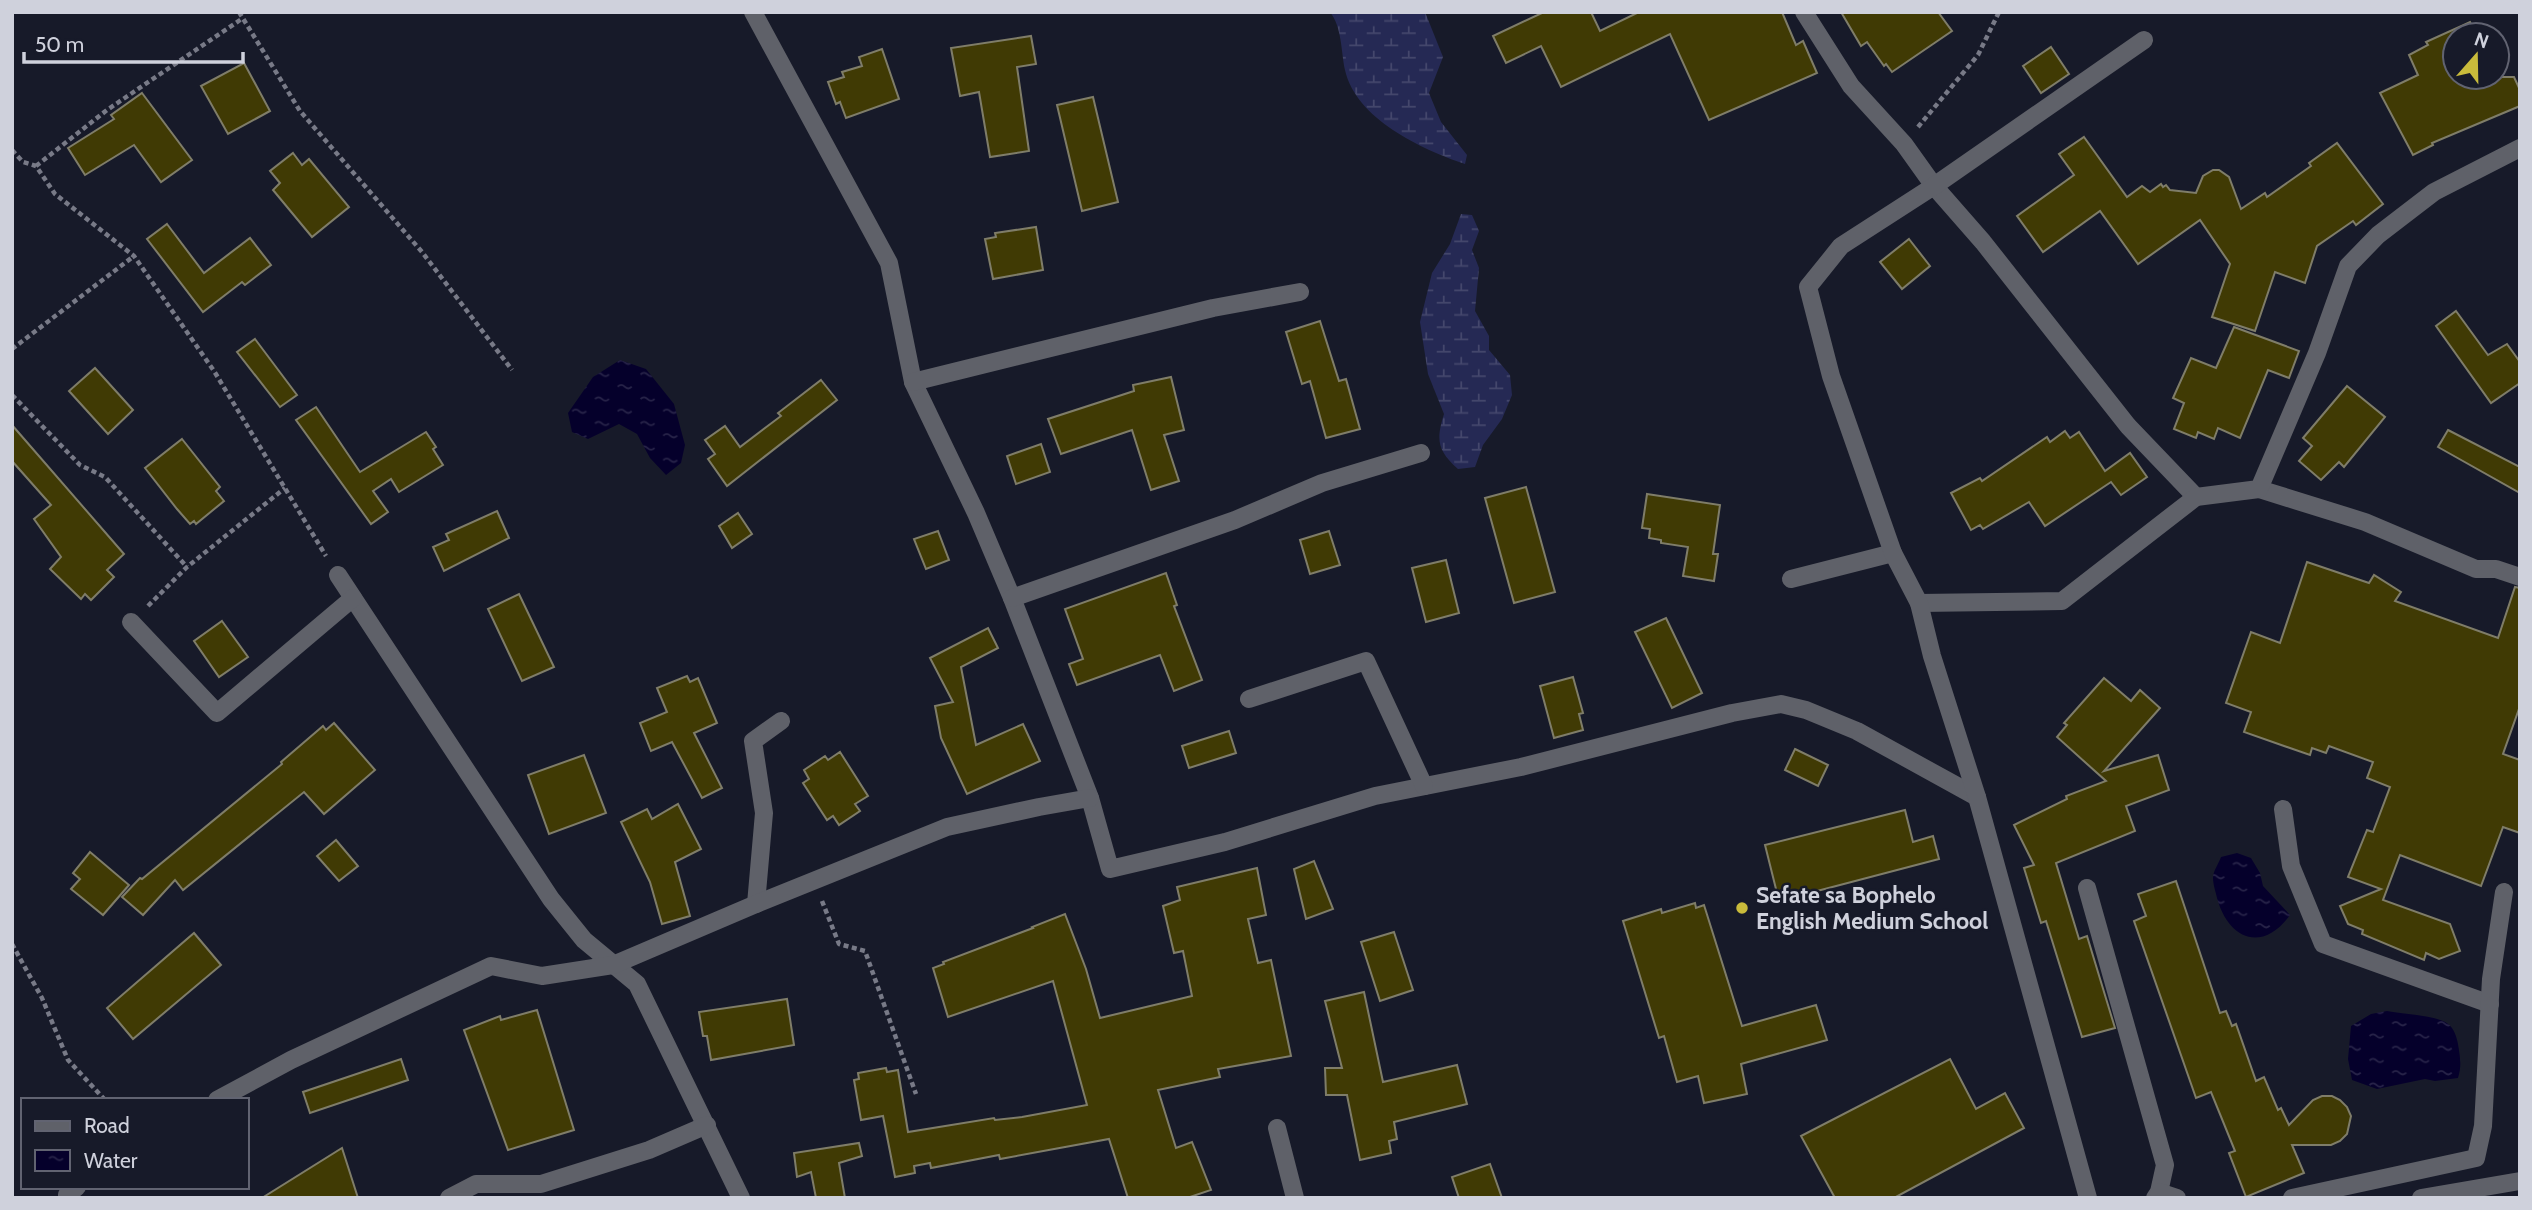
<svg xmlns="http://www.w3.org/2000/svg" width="2532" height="1210" font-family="Cabin,sans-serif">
  <defs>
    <pattern id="wetland-marsh" width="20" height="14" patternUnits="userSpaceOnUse" patternTransform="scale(1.75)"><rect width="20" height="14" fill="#252954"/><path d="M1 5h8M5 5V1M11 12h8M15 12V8" fill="none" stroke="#44476c"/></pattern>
    <pattern id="water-ripples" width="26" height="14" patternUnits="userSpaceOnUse" patternTransform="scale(1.75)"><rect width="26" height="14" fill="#05002b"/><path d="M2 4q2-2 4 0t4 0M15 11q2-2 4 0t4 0" fill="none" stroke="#282449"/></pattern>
  </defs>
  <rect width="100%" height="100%" fill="#171a29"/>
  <g fill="url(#wetland-marsh)">
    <path d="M 1330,12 L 1425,12 L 1443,57 L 1429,93 L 1441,122 L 1467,155 L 1465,164 C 1421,149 1356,119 1345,70 C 1341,51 1342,27 1330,12 Z"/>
    <path d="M 1461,214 L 1472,215 L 1479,231 L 1472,250 L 1479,268 L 1475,311 L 1489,336 L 1489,350 L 1510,375 L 1512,395 L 1502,419 L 1483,445 L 1475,467 L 1458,469 C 1437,450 1436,440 1444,414 L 1428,374 L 1420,322 L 1432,273 L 1450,244 Z"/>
  </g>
  <g fill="url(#water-ripples)">
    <polygon points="620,360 646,369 674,404 685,445 681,463 666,475 650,458 637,434 619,424 588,439 572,432 568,413 593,377"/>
    <path d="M 2237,853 L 2251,858 L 2260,873 L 2263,886 L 2290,915 C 2261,955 2226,938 2216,894 C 2215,890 2213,883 2213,878 C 2213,871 2219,863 2221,857 Z"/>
    <path d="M 2387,1011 C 2402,1014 2437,1015 2448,1024 C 2454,1028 2457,1038 2458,1044 C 2460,1057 2462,1065 2458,1078 L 2435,1081 L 2425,1079 L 2377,1089 L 2352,1080 L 2348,1059 L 2351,1026 L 2371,1014 Z"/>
  </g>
  <g fill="#403a04" stroke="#7f7d69" stroke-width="2">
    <polygon points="1544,12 1591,12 1600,31 1639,12 1782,12 1796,45 1803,41 1817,73 1709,120 1670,34 1561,87 1541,46 1506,63 1493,36"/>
    <polygon points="1841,12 1938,12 1952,31 1892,72 1886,64 1884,66 1867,42 1861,46"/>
    <polygon points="2470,22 2476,35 2455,35 2455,77 2514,77 2520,90 2520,106 2432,143 2433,145 2413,155 2380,93 2418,75 2409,55 2428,45 2426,42"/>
    <polygon points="1031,36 1036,64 1017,67 1029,151 990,157 979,92 960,96 951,48"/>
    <polygon points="2051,47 2069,74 2041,93 2023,66"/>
    <polygon points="882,49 899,99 846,118 840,102 836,104 828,82 844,77 842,72 862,66 859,57"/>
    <polygon points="244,63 270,111 228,134 201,86"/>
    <polygon points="142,93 192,160 161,182 134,145 85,175 68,148 114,119 111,115"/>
    <polygon points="1093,97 1118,202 1082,211 1057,105"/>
    <polygon points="2084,137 2127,197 2142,186 2150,192 2161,184 2163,187 2166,185 2170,190 2196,193 2203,176 2213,170 2219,170 2229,177 2241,209 2265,193 2267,197 2311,166 2309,163 2337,143 2383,204 2356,225 2353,221 2317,246 2305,283 2275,272 2255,331 2212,317 2230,264 2200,220 2138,264 2100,211 2043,252 2017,216 2074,175 2059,154"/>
    <polygon points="293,153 302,165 309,159 349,207 312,237 273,190 280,183 270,171"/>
    <polygon points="167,224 204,273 250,238 271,265 245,285 242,282 203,312 147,239"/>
    <polygon points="1036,227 1043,270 993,279 985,239 996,237 995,233"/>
    <polygon points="1909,239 1930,266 1902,289 1880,262"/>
    <polygon points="2456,311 2488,355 2507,344 2520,362 2520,383 2491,403 2436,326"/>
    <polygon points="1320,321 1339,381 1346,379 1360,429 1326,438 1310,381 1302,384 1286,332"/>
    <polygon points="2234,327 2299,351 2289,378 2268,370 2240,438 2218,428 2214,439 2198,432 2196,438 2174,429 2184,403 2173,398 2191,358 2216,368"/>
    <polygon points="255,339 297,395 280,407 237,352"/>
    <polygon points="95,368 133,410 108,434 69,391"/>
    <polygon points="1171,377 1184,430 1164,435 1179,481 1151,490 1132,430 1061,454 1048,419 1134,391 1133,385"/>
    <polygon points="821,380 837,400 727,486 708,459 715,454 705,440 725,426 740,447 781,416 778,413"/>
    <polygon points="2347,386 2385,417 2344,467 2339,462 2321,480 2299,461 2312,446 2303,438"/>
    <polygon points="316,407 360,472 426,432 436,447 433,449 443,465 399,492 391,479 373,491 388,512 371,524 296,420"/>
    <polygon points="12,425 124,554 107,570 114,577 91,600 85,594 81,599 50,569 61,557 34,519 51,505 12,461"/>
    <polygon points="2448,430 2520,467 2520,493 2438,447"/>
    <polygon points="2065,431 2070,438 2079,432 2105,471 2130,453 2147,477 2121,495 2111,482 2045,526 2029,502 1983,529 1980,525 1971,530 1951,493 1980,478 1982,481 2047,437 2050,442"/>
    <polygon points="182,439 220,487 216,491 224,501 196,524 194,521 190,524 177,509 145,468"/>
    <polygon points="1041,444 1050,472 1016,484 1007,456"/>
    <polygon points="1526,487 1555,592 1514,603 1485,498"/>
    <polygon points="1647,494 1720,505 1713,554 1718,554 1714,581 1683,576 1688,547 1661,543 1661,540 1649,538 1650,529 1642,528"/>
    <polygon points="497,511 509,538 444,571 433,547 449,540 446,534"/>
    <polygon points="738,513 752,534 732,548 719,526"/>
    <polygon points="938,531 949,560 926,569 914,539"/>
    <polygon points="1329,531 1340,565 1310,574 1300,540"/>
    <polygon points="1446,560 1459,613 1426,622 1412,568"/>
    <polygon points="2307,562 2369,583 2374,575 2401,592 2395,601 2498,638 2515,587 2520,588 2520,706 2503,754 2520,760 2520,833 2503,827 2481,886 2400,855 2383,900 2450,924 2460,951 2439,959 2426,953 2424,960 2362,934 2363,930 2348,924 2340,906 2381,889 2348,877 2367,830 2373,832 2390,787 2367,778 2373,762 2329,746 2326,753 2312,748 2310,755 2244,732 2251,712 2226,703 2251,632 2280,643"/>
    <polygon points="1166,573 1177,605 1174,606 1202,680 1174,691 1160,655 1077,685 1069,664 1083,659 1065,609"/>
    <polygon points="519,594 554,667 522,681 488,609"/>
    <polygon points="1666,618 1702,693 1672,708 1635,632"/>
    <polygon points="222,621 248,657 219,677 194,641"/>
    <polygon points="988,628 998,648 961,667 976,745 1023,724 1040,761 967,794 941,738 935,706 953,702 930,658"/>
    <polygon points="687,676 690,682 698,678 717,723 694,733 722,788 702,798 672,742 651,751 640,723 667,712 657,688"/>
    <polygon points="1573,677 1583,713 1579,714 1583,730 1554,738 1540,686"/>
    <polygon points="2104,678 2131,701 2140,690 2160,708 2104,771 2158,755 2169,790 2126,806 2135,831 2056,863 2079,939 2087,936 2115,1028 2082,1037 2046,921 2041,923 2024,868 2034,865 2014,825 2067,799 2066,796 2106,781 2057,737 2067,725 2064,723"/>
    <polygon points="334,723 375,770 324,814 304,792 183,890 175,880 143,915 122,897 140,878 142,879 282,764 281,762 323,726 326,730"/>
    <polygon points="1229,731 1236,753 1189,768 1182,746"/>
    <polygon points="1795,749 1828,765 1818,786 1785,770"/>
    <polygon points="840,752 868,796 855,804 860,811 839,825 833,816 827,820 803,783 809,779 804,770 825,756 828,760"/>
    <polygon points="584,755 606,813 549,834 528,775"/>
    <polygon points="678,804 701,849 675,862 690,916 662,924 650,882 621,822 647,809 652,819"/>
    <polygon points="1905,810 1913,842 1933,836 1939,859 1779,901 1765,845"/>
    <polygon points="336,840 358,866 339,881 317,856"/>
    <polygon points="90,852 129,885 103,915 71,889 80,879 73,873"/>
    <polygon points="1314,861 1333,909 1306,919 1294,869"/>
    <polygon points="1257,868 1266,915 1248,919 1258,963 1271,960 1291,1056 1218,1069 1220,1077 1158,1090 1176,1148 1192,1142 1211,1190 1187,1198 1128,1198 1109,1139 1000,1159 999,1155 931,1168 930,1163 914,1166 915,1173 895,1177 883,1116 861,1120 854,1080 859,1079 858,1073 886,1068 887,1072 898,1070 908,1132 994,1118 995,1120 1022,1117 1087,1105 1053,981 948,1017 933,968 944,964 943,962 1033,928 1032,927 1065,914 1086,969 1100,1018 1192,996 1183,951 1174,953 1163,906 1180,900 1177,887"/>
    <polygon points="2176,881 2220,1013 2226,1011 2232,1026 2236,1024 2256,1081 2264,1077 2278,1110 2281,1108 2289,1125 2313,1100 2322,1096 2332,1096 2340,1100 2347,1107 2351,1116 2347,1134 2340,1141 2331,1145 2292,1145 2304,1173 2246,1197 2229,1153 2235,1151 2211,1092 2196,1098 2134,921 2146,916 2138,894"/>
    <polygon points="1695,903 1696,908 1704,905 1742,1026 1816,1005 1827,1040 1741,1064 1747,1094 1704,1103 1698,1076 1677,1082 1664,1036 1659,1038 1623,921 1661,909 1662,913"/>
    <polygon points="1394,932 1413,990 1380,1001 1361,942"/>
    <polygon points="194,933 221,965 133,1039 107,1008"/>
    <polygon points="1364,992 1383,1082 1457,1065 1467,1104 1394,1122 1397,1139 1389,1141 1391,1153 1360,1160 1347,1095 1326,1095 1325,1068 1342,1068 1325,1001"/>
    <polygon points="787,999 794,1045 711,1060 707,1036 703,1036 699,1012"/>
    <polygon points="537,1010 574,1130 508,1150 464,1030 500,1016 501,1020"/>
    <polygon points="401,1059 408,1080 310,1113 303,1092"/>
    <polygon points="1950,1059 1976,1109 2005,1093 2024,1128 1894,1198 1835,1198 1801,1136"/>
    <polygon points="859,1143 862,1156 839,1163 845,1198 816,1198 811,1172 797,1177 794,1153"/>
    <polygon points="342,1148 358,1198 262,1198"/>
    <polygon points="1490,1164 1502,1198 1459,1198 1452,1177"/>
  </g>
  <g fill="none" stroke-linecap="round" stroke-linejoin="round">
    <g stroke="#787a87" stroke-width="4.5" stroke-dasharray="5 3.5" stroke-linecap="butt">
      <polyline points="239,12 300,111 422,252 512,370"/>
      <polyline points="1918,127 1978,55 1999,12"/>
      <polyline points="12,150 23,162 36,166 55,194 134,256 214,371 326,556"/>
      <polyline points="36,166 107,110 243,18"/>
      <polyline points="12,349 134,256"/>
      <polyline points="12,395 80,465 105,477 187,567"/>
      <polyline points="148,606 187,567 285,488"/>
      <polyline points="822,901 839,944 865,951 916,1094"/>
      <polyline points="12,944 42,998 68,1060 105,1100"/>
    </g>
    <g stroke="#5f6169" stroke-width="18">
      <polyline points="753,12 889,263 913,382 976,513 1012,598 1090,798 1110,869 1225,842 1375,796 1521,767 1732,713 1781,704 1806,710 1857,731 1977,797"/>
      <polyline points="1804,12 1851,86 1904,144 1934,186 1983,242 2128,426 2196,497"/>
      <polyline points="913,382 1213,308 1300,292"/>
      <polyline points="2259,489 2365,522 2476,569 2496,569 2520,577"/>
      <polyline points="338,575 551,899 584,940 637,984 741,1198"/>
      <polyline points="1791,579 1893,553"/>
      <polyline points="1012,598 1235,520 1322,483 1421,453"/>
      <polyline points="1919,603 2062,601 2196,497 2259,489 2317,353 2348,266 2378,235 2434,192 2520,148"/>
      <polyline points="131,622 217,713 353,598"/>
      <polyline points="1249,699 1366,661 1424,786"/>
      <polyline points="2283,809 2291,866 2323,944 2490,1004"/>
      <polyline points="2087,888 2165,1165 2159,1192 2155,1198"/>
      <polyline points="756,904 764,813 753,741 781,721"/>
      <polyline points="217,1100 291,1060 491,966 542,976 613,965 756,904 947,827 1039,807 1090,798"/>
      <polyline points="1277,1128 1295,1198"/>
      <polyline points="2159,1192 2177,1198"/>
      <polyline points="68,1198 67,1195 77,1187"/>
      <polyline points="449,1198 476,1184 541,1184 649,1150 707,1125"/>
      <polyline points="2088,1198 1977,797 1932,656 1919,603 1893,553 1831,376 1808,287 1841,246 1934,186 2144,40"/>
      <polyline points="2292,1198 2476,1158 2483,1126 2491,979 2504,892"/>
      <polyline points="2421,1198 2520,1181"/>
    </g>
  </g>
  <circle fill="#c9bb3b" stroke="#171a29" stroke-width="2.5" cx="1742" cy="908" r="7"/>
  <g text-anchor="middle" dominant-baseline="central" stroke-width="5" stroke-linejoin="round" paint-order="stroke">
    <g font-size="23" font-weight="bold" fill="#cfd1dc" stroke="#171a29" text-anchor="start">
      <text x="1756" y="895">Sefate sa Bophelo<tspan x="1756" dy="26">English Medium School</tspan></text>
    </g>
  </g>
  <rect width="2532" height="1210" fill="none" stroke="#cfd1dc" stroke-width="28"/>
  <rect x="21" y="1098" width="228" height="91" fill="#171a29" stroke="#616371" stroke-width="2"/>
  <rect x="35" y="1121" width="35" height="10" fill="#5f6169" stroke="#616371" stroke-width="2"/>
  <text x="84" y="1133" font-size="21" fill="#cfd1dc">Road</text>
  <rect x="35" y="1150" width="35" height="21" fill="url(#water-ripples)" stroke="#616371" stroke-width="2"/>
  <text x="84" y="1168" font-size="21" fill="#cfd1dc">Water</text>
  <g transform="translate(2476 56) rotate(20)"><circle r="33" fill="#171a29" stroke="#616371" stroke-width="2"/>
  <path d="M0-5L12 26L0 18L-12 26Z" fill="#c9bb3b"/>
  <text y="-10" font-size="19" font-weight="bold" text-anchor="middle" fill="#cfd1dc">N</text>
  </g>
  <path d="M24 52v10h219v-10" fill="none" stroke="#cfd1dc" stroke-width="3.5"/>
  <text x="35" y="52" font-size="21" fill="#cfd1dc" stroke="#171a29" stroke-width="5" paint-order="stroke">50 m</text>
</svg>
